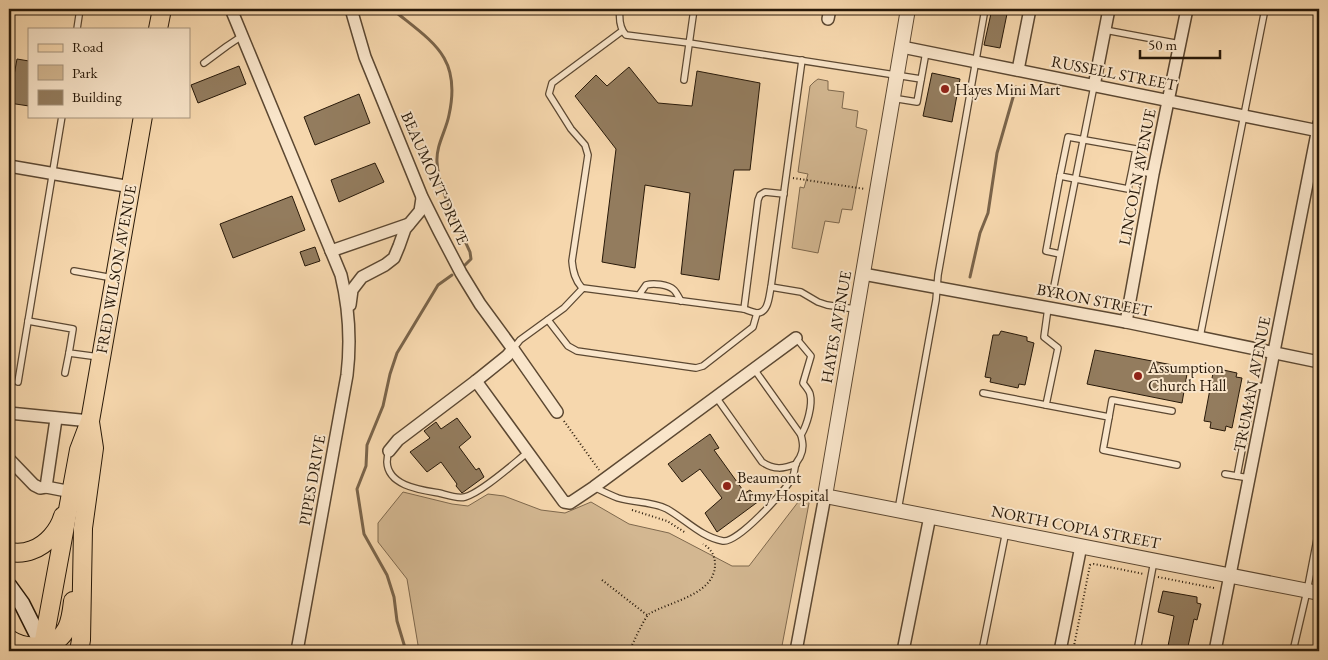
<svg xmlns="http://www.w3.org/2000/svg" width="1328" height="660" font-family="'EB Garamond',serif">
  <rect width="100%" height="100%" fill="#f6d7ad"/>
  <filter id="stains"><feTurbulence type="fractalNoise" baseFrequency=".004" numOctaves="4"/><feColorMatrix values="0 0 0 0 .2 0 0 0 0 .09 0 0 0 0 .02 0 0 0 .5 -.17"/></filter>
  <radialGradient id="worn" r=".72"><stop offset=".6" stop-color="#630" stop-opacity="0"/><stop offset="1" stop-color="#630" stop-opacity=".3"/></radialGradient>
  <g fill="#d3b791" stroke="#7e684d">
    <polygon points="818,79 828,81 828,90 844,92 842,108 858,111 856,127 867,130 852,210 842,209 839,223 825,221 818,253 792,248 800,187 804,188 808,174 798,172 810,86 814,82"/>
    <polygon points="403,492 452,504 468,506 488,494 504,496 541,510 565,513 591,502 629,524 669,533 732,566 749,566 805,493 810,498 781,651 419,651 407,579 378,542 378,523"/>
  </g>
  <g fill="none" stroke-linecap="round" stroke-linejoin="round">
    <g stroke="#7a644a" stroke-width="3">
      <path d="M 392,9 C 432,42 462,56 449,115 C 446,131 436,145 437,162 C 438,189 459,227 470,252 L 471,259 L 465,265"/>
      <polyline points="970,277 980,233 988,213 997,153 1016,87"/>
      <polyline points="406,651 397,621 394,597 387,575 364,534 357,489 366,466 367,445 383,406 390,374 397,353 438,285 452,275"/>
    </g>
  </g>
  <g fill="#937c5e" stroke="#281909">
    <polygon points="992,9 1008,9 1000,48 984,45"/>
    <polygon points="17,59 29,61 29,106 9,103"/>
    <polygon points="239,66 246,84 198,103 191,85"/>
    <polygon points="629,67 658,103 692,106 697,71 760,83 750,170 734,170 719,280 681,274 690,193 645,185 635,268 602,262 616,149 575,96 596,75 607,86"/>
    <polygon points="932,73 960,79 952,122 923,116"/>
    <polygon points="359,94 370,123 315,145 304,117"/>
    <polygon points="375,163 384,182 339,202 331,180"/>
    <polygon points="292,196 305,230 233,258 220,224"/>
    <polygon points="315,247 320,261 305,266 300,252"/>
    <polygon points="1001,331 1027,337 1027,341 1034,343 1025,385 1019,384 1018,388 990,382 991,378 985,377 993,335 999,335"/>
    <polygon points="1095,350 1188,368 1182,403 1087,384"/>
    <polygon points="1219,369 1237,373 1236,377 1242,378 1232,428 1226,426 1225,431 1210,428 1211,422 1204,421 1213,373 1218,374"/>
    <polygon points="457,418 471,437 459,447 476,470 479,468 484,477 462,493 456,486 457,484 441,462 427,472 410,452 430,438 424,431 436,422 441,429"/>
    <polygon points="710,434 719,448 714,450 745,493 750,490 759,501 717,532 705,513 722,498 700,469 682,482 668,464"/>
    <polygon points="1163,591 1197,597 1197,603 1201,604 1197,620 1194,619 1187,651 1167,651 1174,616 1158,612"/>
  </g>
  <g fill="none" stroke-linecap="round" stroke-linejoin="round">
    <g stroke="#5c4832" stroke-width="8">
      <g id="service">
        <path d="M 620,9 C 619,18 619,28 626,35 L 689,43 L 921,79"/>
        <polyline points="77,29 80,9"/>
        <polyline points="1105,30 1180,44"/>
        <polyline points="204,63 227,46 242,36"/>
        <polyline points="684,80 694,9"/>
        <polyline points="892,98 917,102 926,52"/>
        <polyline points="1132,170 1128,189 1060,176 1068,137 1136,149 1132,170 1153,174"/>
        <polyline points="1060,254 1046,251 1060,176"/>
        <polyline points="74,271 113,278"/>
        <polyline points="771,287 802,60"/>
        <path d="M 582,288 C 575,280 573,272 572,261 L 588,155 L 585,145 L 571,129 L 549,94 L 552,83 L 622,31"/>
        <polyline points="1053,291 1094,86"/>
        <path d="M 639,295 L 646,285 C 653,283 668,284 674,290 C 677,293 679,298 681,301"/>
        <polyline points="1048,308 1044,337 1058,348 1046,405 1109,417 1103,450 1177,465"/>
        <polyline points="744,309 758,200 760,195 765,192 784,194"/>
        <polyline points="548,320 568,346 577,351 696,368 703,366 753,327 757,313"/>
        <polyline points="28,321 73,329 69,353 99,357"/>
        <polyline points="1200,337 1265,9"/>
        <path d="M 796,338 L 811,356 L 803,383 C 805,386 809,390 810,394 C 813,405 807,425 801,435"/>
        <path d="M 513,349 L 520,340 L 564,308 L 583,288 L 744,309 C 747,310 752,312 756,313 C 769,314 769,295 771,287 L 801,292 L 818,302 L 827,305 L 855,309"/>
        <polyline points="65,373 69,353"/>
        <polyline points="18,382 62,116"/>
        <polyline points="983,393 1046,405"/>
        <path d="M 716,397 L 762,462 C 774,470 783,469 796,464"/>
        <polyline points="1109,417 1112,400 1172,411"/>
        <path d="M 389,451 C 388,454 387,458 387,462 C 388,486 421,490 439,493 C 447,495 457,499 465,497 C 481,493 513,464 527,453"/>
        <polyline points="1225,474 1249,478"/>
        <polyline points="1237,476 1254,387 1257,386 1268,387"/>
        <path d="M 594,487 C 602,491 610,495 618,498 C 634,503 651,501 667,509 C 685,519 701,537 723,541 C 738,543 784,492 792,478 C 795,474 794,468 796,464 C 797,461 799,459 800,457 C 804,449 803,443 801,435 L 754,369"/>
        <polyline points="898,510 936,300 938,275 985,9"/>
        <polyline points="982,651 1006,531"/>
        <polyline points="1137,651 1154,561"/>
        <polyline points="1293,651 1307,591 1319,529"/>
      </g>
    </g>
    <g stroke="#5c4832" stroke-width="14">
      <g id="minor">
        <path d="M 231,9 L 341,275 C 349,308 351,341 347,375 L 297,651"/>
        <polyline points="351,9 365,57 422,197 439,231 461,273 480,304 513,349 507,356 476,381 398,440 389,451"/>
        <polyline points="828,19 830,9"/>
        <polyline points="902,47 1319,131"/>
        <polyline points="1018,70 1030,9"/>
        <polyline points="1094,86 1109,9"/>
        <polyline points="9,166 131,187"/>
        <polyline points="331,251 409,224"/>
        <polyline points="863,274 1126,322 1319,362"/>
        <polyline points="350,305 352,290 362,277 385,265 394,258 399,246 405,229 420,211 422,198"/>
        <polyline points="1126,322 1153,174 1187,9"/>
        <polyline points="513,349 557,412"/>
        <polyline points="476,381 564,502 570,503 594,487 796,338"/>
        <polyline points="9,413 90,421"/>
        <polyline points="9,459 34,485 40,488 46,487 56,419"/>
        <polyline points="46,487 72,492"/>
        <polyline points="796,651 825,496"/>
        <polyline points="903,651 930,516"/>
        <polyline points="1060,651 1081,546"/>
        <polyline points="1215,651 1319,123"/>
      </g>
    </g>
    <g stroke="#5c4832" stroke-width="16">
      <polyline id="tertiary" points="908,9 825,496 1319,593"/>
    </g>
    <g stroke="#281909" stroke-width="18">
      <polyline id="secondary" points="9,586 22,604 45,650"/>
    </g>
    <g stroke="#281909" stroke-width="20">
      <g id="primary">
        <polyline points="158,29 162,9"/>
        <path d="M 9,552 C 16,553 25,553 32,550 C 47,545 59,530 63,516"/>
        <path d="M 9,639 C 27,651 57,649 67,628 C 71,620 72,610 73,601"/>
        <polyline points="42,651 79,450 90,421 143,116"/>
        <polyline points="79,651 81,640 83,528 94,448 90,422"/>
      </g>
    </g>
    <g stroke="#281909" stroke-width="2" stroke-dasharray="1 2.5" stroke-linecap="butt">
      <polyline points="793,178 865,189"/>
      <polyline points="564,421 599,470"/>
      <polyline points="632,510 667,521 686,533"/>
      <polyline points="1158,577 1214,588"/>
      <polyline points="602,580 647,615"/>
      <path d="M 629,651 C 633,644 644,618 649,614 C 670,601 717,595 715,562 C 714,554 710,548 703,544"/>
      <polyline points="1073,651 1090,565 1094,564 1144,574"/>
    </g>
    <use href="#service" stroke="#f9e5ca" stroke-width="5.5"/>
    <use href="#minor" stroke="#f9e5ca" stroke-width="11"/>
    <use href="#tertiary" stroke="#f9e5ca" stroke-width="14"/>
    <use href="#secondary" stroke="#f9e5ca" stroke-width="15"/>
    <use href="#primary" stroke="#f6d7ad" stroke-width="18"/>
  </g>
  <g fill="#8f2418" stroke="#f9e5ca" stroke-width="2">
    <circle cx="945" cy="89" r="5"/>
    <circle cx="1138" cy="376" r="5"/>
    <circle cx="727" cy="486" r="5"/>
  </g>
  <g text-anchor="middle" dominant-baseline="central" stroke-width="4" stroke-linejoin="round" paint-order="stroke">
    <g font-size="16" fill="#281909" stroke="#f9e5ca">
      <text transform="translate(1114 73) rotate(11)">RUSSELL STREET</text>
      <text transform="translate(1137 177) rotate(-79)">LINCOLN AVENUE</text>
      <text transform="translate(435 178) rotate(66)">BEAUMONT DRIVE</text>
      <text transform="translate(116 269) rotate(-80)">FRED WILSON AVENUE</text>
      <text transform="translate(1094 300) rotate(11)">BYRON STREET</text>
      <text transform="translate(836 327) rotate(-80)">HAYES AVENUE</text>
      <text transform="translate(1252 384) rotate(-79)">TRUMAN AVENUE</text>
      <text transform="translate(312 480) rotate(-80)">PIPES DRIVE</text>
      <text transform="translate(1076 527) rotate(11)">NORTH COPIA STREET</text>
    </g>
    <g font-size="16" fill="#281909" stroke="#f9e5ca" text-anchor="start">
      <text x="955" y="89">Hayes Mini Mart</text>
      <text x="1148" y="367">Assumption<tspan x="1148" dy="18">Church Hall</tspan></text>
      <text x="737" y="477">Beaumont<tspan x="737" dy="18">Army Hospital</tspan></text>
    </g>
  </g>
  <rect width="1328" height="660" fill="none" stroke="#f6d7ad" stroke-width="30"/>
  <rect x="10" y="10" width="1308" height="640" fill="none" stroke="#281909" stroke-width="2.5"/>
  <rect x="15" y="15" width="1298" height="630" fill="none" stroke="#281909"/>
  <rect x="28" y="28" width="162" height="90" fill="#f9e5ca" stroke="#a5937d"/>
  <rect x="38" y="44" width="25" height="8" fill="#f6d7ad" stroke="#a5937d"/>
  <text x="72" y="52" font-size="15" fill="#281909">Road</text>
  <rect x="38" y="65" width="25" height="15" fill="#d3b791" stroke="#a5937d"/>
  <text x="72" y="78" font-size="15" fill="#281909">Park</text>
  <rect x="38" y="90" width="25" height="15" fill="#937c5e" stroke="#a5937d"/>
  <text x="72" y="102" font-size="15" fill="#281909">Building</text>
  <path d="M1140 50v8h80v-8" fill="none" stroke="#281909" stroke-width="2.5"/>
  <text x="1148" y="50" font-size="15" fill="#281909" stroke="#f9e5ca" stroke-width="4" paint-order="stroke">50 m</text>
  <rect width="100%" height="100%" filter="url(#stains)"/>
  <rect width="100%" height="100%" fill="url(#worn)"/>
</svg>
